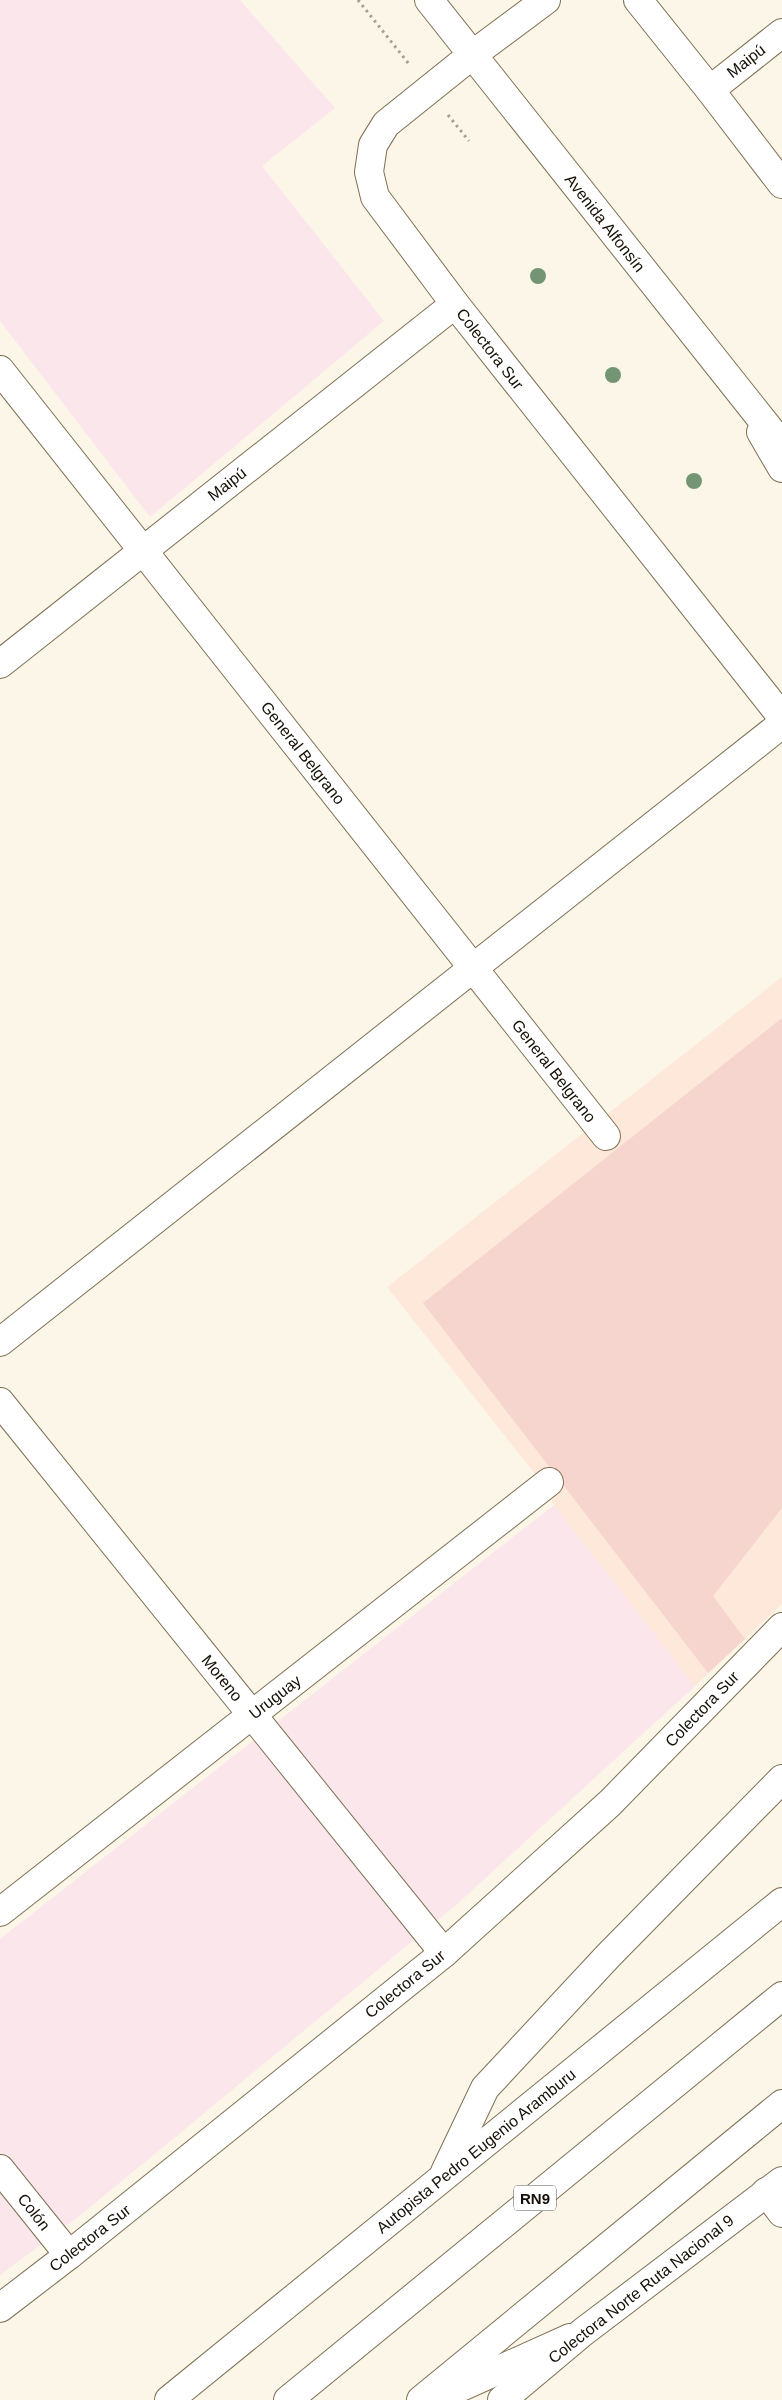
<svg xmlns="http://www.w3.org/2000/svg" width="782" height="2400" font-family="Arial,sans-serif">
  <rect width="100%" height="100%" fill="#fcf6e9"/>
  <polygon fill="#fde8da" points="782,977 782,1604 695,1686 554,1505 532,1470 387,1287"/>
  <g fill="#fbe6eb">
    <polygon points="0,0 240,0 335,108 262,166 384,321 150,517 0,321"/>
    <polygon points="554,1505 695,1686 455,1906 77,2218 0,2275 0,1939"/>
  </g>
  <polygon fill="#f6d5cf" points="782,1018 782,1508 713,1596 745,1639 708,1673 423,1303"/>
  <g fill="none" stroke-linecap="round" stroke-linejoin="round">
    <g stroke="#7f7054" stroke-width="30">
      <g id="street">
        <polyline points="710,90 782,33"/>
        <polyline points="0,370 606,1136"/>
        <polyline points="0,664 455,304"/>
        <polyline points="0,1342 782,724"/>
        <polyline points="0,1402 444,1953"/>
        <polyline points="0,1912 549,1482"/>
        <polyline points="0,2169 69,2255"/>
        <polyline points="766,2192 782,2213"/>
        <polyline points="432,2400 570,2338"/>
      </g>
    </g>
    <g stroke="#7f7054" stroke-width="30">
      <g id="secondary">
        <polyline points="429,0 782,445"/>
        <polyline points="546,0 472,55 386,124 373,145 369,172 375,197 455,304 782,717"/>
        <polyline points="638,0 710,90 782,184"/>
        <polyline points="761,432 782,468"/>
        <polyline points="0,2308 69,2255 444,1953 610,1803 782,1627"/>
        <polyline points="502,2400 583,2332 782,2181"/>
      </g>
    </g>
    <g stroke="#7f7054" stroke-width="30">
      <g id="highway">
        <polyline points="445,2172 485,2088 608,1956 782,1779"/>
        <polyline points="169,2400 782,1902"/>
        <polyline points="288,2400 782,1996"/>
        <polyline points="421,2400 782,2104"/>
      </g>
    </g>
    <g stroke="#a6a094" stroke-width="3" stroke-dasharray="2.5 4" stroke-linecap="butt">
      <polyline points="358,0 409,64"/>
      <polyline points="448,115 469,141"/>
    </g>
    <use href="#street" stroke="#fff" stroke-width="28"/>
    <use href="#secondary" stroke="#fff" stroke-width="28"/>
    <use href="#highway" stroke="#fff" stroke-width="28"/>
  </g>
  <g fill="#739574">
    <circle cx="538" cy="276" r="8"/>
    <circle cx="613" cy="375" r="8"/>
    <circle cx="694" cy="481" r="8"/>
  </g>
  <g text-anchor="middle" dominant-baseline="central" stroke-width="5" stroke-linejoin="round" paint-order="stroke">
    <rect fill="#fff" stroke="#5b5750" stroke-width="1" x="514" y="2185.5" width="42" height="25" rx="4"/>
    <g font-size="15" font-weight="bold" fill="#150f05">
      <text x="535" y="2198">RN9</text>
    </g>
    <g font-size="16" fill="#150f05" stroke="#fff">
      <text transform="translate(746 61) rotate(-38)">Maipú</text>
      <text transform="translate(605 223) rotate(52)">Avenida Alfonsín</text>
      <text transform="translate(490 349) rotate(52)">Colectora Sur</text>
      <text transform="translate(227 484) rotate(-38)">Maipú</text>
      <text transform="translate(303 753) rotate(52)">General Belgrano</text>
      <text transform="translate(554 1071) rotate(52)">General Belgrano</text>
      <text transform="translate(222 1678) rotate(51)">Moreno</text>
      <text transform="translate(275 1697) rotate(-38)">Uruguay</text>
      <text transform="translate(702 1709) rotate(-46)">Colectora Sur</text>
      <text transform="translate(405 1984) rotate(-39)">Colectora Sur</text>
      <text transform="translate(476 2151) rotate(-39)">Autopista Pedro Eugenio Aramburu</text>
      <text transform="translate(34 2212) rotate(52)">Colón</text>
      <text transform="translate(90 2238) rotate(-38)">Colectora Sur</text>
      <text transform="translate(641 2289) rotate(-38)">Colectora Norte Ruta Nacional 9</text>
    </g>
  </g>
</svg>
